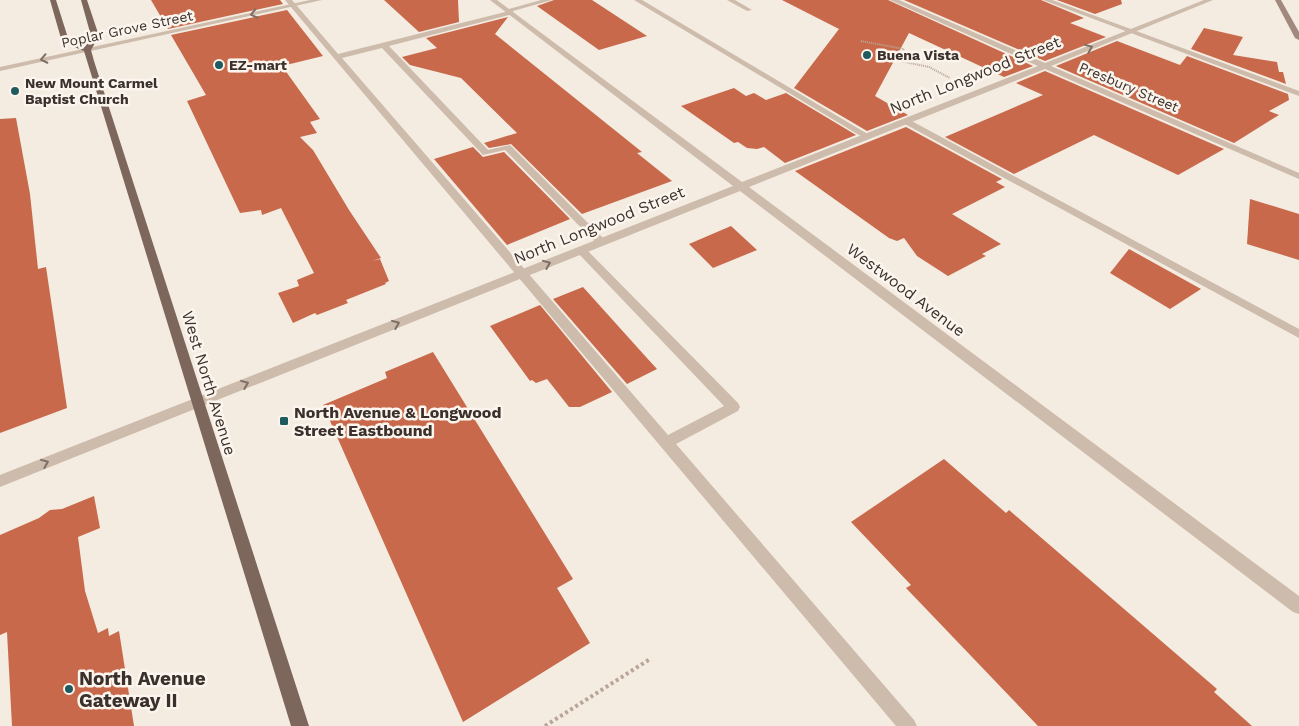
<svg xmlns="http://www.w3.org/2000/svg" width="1299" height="726" font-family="'Work Sans',sans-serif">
  <rect width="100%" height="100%" fill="#f4ebe1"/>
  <g fill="#c8694b">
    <polygon points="151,0 280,0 283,4 168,29"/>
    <polygon points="384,0 458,0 459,22 419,32"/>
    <polygon points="554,0 592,0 647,36 599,50 537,6"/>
    <polygon points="782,0 888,0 1033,66 1004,77 909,33 875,96 908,115 867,131 794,88 839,29"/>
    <polygon points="904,0 1041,0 1084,18 1070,23 1106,37 1045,61"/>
    <polygon points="1057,0 1121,0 1122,4 1095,14"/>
    <polygon points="287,10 323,56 282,66 320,119 310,122 317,133 300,137 313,150 349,210 381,258 372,261 380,259 389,281 385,283 386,284 346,300 348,303 317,315 315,313 293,323 278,293 299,286 297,280 314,273 281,208 262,215 261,210 240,213 187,101 206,95 171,35"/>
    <polygon points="508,17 495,34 642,152 637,153 672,181 582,214 511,144 489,148 484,143 517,133 461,78 410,65 402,57 437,48 426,38"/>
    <polygon points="1204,28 1243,37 1233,55 1277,62 1279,72 1283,72 1286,84 1191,49"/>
    <polygon points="1117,41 1180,65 1187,56 1288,94 1289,100 1269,111 1279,115 1234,143 1056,66"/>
    <polygon points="1045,71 1224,149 1178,175 1094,135 1014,174 917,122 945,137 1043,95 1016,83"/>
    <polygon points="734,88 746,96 754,93 766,100 786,93 856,135 785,163 764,147 757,149 747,148 738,142 734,143 681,106"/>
    <polygon points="16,118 30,194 38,269 46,267 67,408 0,433 0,119"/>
    <polygon points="906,127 1002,179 996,182 1005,187 952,214 1001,244 982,254 986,256 948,276 917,256 904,238 897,241 889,238 795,171"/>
    <polygon points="473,147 483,157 504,152 570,219 507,245 434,159"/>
    <polygon points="1250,199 1299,214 1299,260 1247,244"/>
    <polygon points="731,226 757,250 713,268 689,244"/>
    <polygon points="1129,249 1201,289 1170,309 1110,273"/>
    <polygon points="583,287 646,357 657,369 627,384 553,299"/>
    <polygon points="540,305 612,392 580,407 569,407 547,379 536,383 532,380 530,381 490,326"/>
    <polygon points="433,352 573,579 557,588 590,643 463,722 323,405 387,378 385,372"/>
    <polygon points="944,459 1006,513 1009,510 1217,689 1214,692 1252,726 1038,726 906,588 911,585 851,522"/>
    <polygon points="94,496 100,528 78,537 85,591 98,633 108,628 109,636 119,631 134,726 12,726 7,632 0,635 0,535 39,518 50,510 62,509"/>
  </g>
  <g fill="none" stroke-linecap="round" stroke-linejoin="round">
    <polyline stroke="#b9a596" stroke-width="2" stroke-dasharray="1 1" stroke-linecap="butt" points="861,41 904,49 900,61 929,67 950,78"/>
    <polyline stroke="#b9a596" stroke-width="4" stroke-dasharray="3 3" stroke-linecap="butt" points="545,726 650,659"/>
    <g fill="#cdbbac" fill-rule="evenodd">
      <polygon points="285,0 292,0 338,54 505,12 505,10 541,0 552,0 513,11 513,14 389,46 488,150 510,145 605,240 606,242 605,244 597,244 505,150 483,155 382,48 342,58 668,435 724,406 577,252 576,250 577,248 585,248 738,403 740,407 738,411 676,444 914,720 917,726 896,726"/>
      <polygon points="634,0 642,0 871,136 867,139 864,138"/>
      <polygon points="727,0 735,0 752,10 747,11"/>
      <polygon points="1043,0 1052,0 1299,91 1299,96"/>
      <polygon points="906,118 1299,329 1299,338 903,123 902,121"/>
    </g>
    <polygon fill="#cdbbac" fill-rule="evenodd" points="490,0 497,0 742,182 1038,66 890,0 899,0 1045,63 1204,0 1213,0 1051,66 1299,173 1299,179 1045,69 749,187 1299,596 1299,614 1293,612 740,191 0,487 0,475 733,186"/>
    <polygon fill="#cdbbac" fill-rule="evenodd" points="310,0 322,0 0,71 0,67"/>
    <polygon fill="#a18a7d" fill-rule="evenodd" points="1275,0 1281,0 1299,32 1299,40 1295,38"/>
    <polygon fill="#7d675c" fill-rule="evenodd" points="50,0 56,0 69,41 85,47 91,36 81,0 87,0 99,36 91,50 94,61 309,726 291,726 84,51 62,42"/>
  </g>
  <defs><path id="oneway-chevron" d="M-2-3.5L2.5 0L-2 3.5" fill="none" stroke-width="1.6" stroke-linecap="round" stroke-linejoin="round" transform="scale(1.25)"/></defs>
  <g stroke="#7d6f65">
    <use href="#oneway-chevron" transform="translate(254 14) rotate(168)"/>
    <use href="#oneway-chevron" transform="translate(1089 48) rotate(-22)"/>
    <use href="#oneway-chevron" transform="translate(44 59) rotate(168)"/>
    <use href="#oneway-chevron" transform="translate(547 264) rotate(-22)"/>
    <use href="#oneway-chevron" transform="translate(396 324) rotate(-22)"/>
    <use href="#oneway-chevron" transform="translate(245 384) rotate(-22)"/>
    <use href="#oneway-chevron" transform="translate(45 463) rotate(-22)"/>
  </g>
  <g fill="#1f5a5e" stroke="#fbf5ee" stroke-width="2">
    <circle cx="867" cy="55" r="5"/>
    <circle cx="219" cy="65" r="5"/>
    <circle cx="15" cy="91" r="5"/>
    <rect x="279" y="416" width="10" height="10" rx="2.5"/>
    <circle cx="69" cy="689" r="5"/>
  </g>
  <g text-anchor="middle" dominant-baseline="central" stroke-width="5" stroke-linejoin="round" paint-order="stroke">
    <g font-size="14" fill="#3b302b" stroke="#fbf5ee">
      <text transform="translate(127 29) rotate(-12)">Poplar Grove Street</text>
      <text transform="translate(1129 87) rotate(23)">Presbury Street</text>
    </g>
    <g font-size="14" font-weight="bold" fill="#3b302b" stroke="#fbf5ee" text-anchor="start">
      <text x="877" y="55">Buena Vista</text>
      <text x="229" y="65">EZ-mart</text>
      <text x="25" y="83">New Mount Carmel<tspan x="25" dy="16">Baptist Church</tspan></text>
    </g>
    <g font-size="16" fill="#3b302b" stroke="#fbf5ee">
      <text transform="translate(975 75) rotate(-22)">North Longwood Street</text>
      <text transform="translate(599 225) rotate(-22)">North Longwood Street</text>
      <text transform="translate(906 290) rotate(37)">Westwood Avenue</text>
      <text transform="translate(209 383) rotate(73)">West North Avenue</text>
    </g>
    <g font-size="16" font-weight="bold" fill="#3b302b" stroke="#fbf5ee" text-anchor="start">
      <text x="294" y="412">North Avenue &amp; Longwood<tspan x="294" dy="18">Street Eastbound</tspan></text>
    </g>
    <g font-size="19" font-weight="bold" fill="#3b302b" stroke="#fbf5ee" text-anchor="start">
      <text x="79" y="678">North Avenue<tspan x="79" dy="22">Gateway II</tspan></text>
    </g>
  </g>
</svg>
